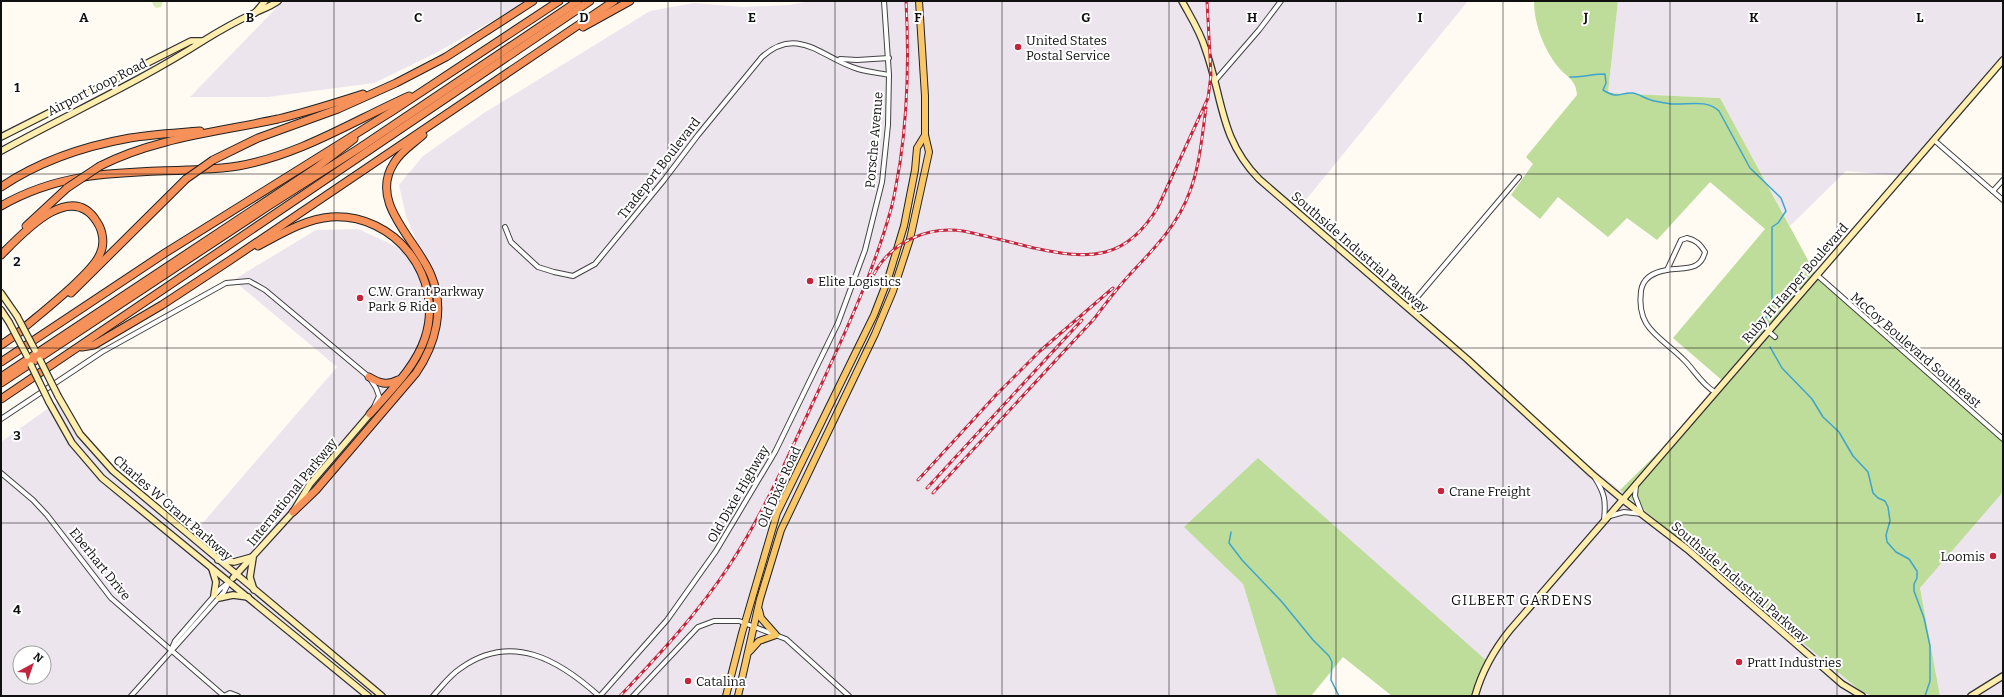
<svg xmlns="http://www.w3.org/2000/svg" width="2004" height="697" font-family="Bitter,serif">
  <rect width="100%" height="100%" fill="#fffbf3"/>
  <g fill="#ece5ee" fill-rule="evenodd">
    <polygon points="283,1 527,1 436,53 374,83 268,97 190,97"/>
    <path d="M 810,1 L 1468,1 L 1296,212 L 1409,306 L 1529,419 L 1620,490 L 1863,693 L 1875,696 L 1477,696 L 1185,527 L 1243,584 L 1277,696 L 1,696 L 1,442 L 57,402 L 113,474 L 188,540 L 337,367 L 233,280 L 316,230 L 358,229 L 400,248 L 430,273 L 406,216 L 399,185 L 423,156 L 484,113 L 650,11 L 694,3 L 743,7 L 790,5 ZM 20,653 L 44,653 L 44,677 L 20,677 Z"/>
    <polygon points="1618,1 2003,1 2003,65 1904,176 1846,171 1790,226 1720,98 1608,93"/>
    <polygon points="2003,492 2003,696 1940,696 1920,588"/>
  </g>
  <polygon fill="#d9ebbb" points="152,1 163,1 161,7 156,8 153,5"/>
  <g fill="#bedc9a">
    <path d="M 1534,1 L 1618,1 L 1608,93 L 1720,98 L 1815,273 L 2003,442 L 2003,492 L 1920,588 L 1940,696 L 1875,696 L 1863,693 L 1620,490 L 1685,426 L 1724,382 L 1673,338 L 1765,229 L 1710,182 L 1657,240 L 1627,218 L 1608,237 L 1558,197 L 1540,219 L 1511,195 L 1533,164 L 1526,157 L 1577,95 C 1576,80 1568,78 1559,68 C 1544,50 1534,24 1534,1 Z"/>
    <polygon points="1258,458 1488,662 1477,696 1392,696 1343,657 1311,696 1277,696 1243,584 1184,527"/>
  </g>
  <g fill="none" stroke-linecap="round" stroke-linejoin="round">
    <g stroke="#3da4cf" stroke-width="1.5">
      <path d="M 1570,77 C 1583,77 1593,74 1605,74 L 1606,83 L 1603,90 C 1619,100 1620,92 1633,93 C 1639,94 1644,98 1651,100 C 1657,102 1665,103 1672,104 C 1688,105 1707,99 1719,111 L 1750,168 L 1781,198 L 1786,211 L 1778,223 L 1772,227 L 1772,305 L 1760,330 L 1761,332"/>
      <polyline points="1770,347 1782,368 1812,399 1823,417 1839,432 1853,456 1868,472 1873,493 1878,498 1885,501 1888,507 1890,521 1886,535 1887,542 1896,552 1909,559 1917,571 1917,578 1914,584 1914,591 1924,618 1930,646 1930,681 1925,696"/>
      <polyline points="1231,532 1229,543 1242,560 1282,602 1313,640 1329,656 1332,662 1331,680 1339,696"/>
    </g>
    <g stroke="#434343" stroke-width="6">
      <g id="street">
        <polyline points="840,59 857,60 889,58"/>
        <polyline points="1214,82 1259,30 1281,1"/>
        <polyline points="1934,140 2003,200"/>
        <polyline points="1993,191 2003,180"/>
        <path d="M 505,227 L 511,242 L 538,267 L 554,272 L 573,276 L 595,264 L 664,180 L 698,135 L 762,57 C 798,24 823,59 858,69 C 868,72 879,73 889,75"/>
        <path d="M 1687,238 C 1696,240 1700,244 1705,252 C 1700,272 1684,267 1667,270 L 1681,240 Z"/>
        <path d="M 1667,270 C 1654,272 1643,277 1641,291 C 1636,330 1661,336 1685,361 C 1694,370 1703,386 1715,392"/>
        <polyline points="1817,275 2003,439"/>
        <polyline points="1408,308 1519,177"/>
        <polyline points="1768,331 1775,337"/>
        <polyline points="1,419 102,352 226,283 249,281 265,290 369,377 376,388 379,396 374,407"/>
        <polyline points="1,473 33,500 47,515 111,598 224,696"/>
        <path d="M 1595,478 C 1605,494 1606,501 1604,520"/>
        <polyline points="1610,516 1624,512 1642,514 1635,496 1636,485"/>
        <polyline points="172,648 175,641 220,589 229,582"/>
        <polyline points="131,696 224,592 229,582"/>
        <polyline points="224,696 230,693 238,696"/>
        <path d="M 433,696 C 442,686 450,675 461,668 C 512,632 559,660 599,696"/>
        <polyline points="600,696 667,620 716,551 775,452 838,323 865,250 882,182 888,125 889,75 884,1"/>
        <polyline points="633,696 698,627 714,621 739,621 786,639 849,696"/>
      </g>
    </g>
    <g stroke="#323232" stroke-width="8">
      <g id="secondary">
        <path d="M 1182,1 C 1190,16 1200,31 1205,48 C 1223,97 1219,138 1259,179 L 1467,359 L 1592,474 L 1622,499 L 1687,549 L 1842,684 L 1862,696"/>
        <polyline points="255,13 265,1"/>
        <polyline points="1,137 191,41 202,41"/>
        <path d="M 1,151 C 68,114 139,82 203,41 C 219,31 237,21 254,13 C 262,9 270,7 278,1"/>
        <polyline points="1,293 17,316"/>
        <polyline points="1,310 9,322"/>
        <polyline points="58,396 80,434 113,471 382,696"/>
        <polyline points="49,402 72,443 102,478 368,696"/>
        <polyline points="253,558 250,577 254,590"/>
        <polyline points="218,560 234,562 252,557"/>
        <polyline points="212,569 216,582 214,595"/>
        <polyline points="233,578 293,512 310,484 370,414"/>
        <polyline points="219,598 233,595 248,597"/>
        <path d="M 1475,696 C 1482,671 1493,651 1510,630 L 2003,60"/>
        <polyline points="1971,696 2003,676"/>
      </g>
    </g>
    <g stroke="#212121" stroke-width="8">
      <g id="primary">
        <polyline points="750,651 759,641 776,635 761,618 759,610"/>
        <polyline points="726,696 742,633 777,513 874,315 888,279 904,226 915,170 917,148 925,135"/>
        <polyline points="738,696 760,599 781,530 875,334 893,291 910,239 929,152 925,135 925,96 919,1"/>
      </g>
    </g>
    <g stroke="#212121" stroke-width="9">
      <g id="highway">
        <polyline points="583,27 630,1"/>
        <polyline points="213,160 258,138 338,109 396,83 446,57 533,1"/>
        <path d="M 100,166 C 155,138 218,132 278,119 C 307,112 335,103 363,94"/>
        <path d="M 1,187 C 38,162 85,146 130,138 C 153,134 177,133 200,131"/>
        <path d="M 1,206 C 62,171 119,173 187,170 C 204,169 221,169 238,166 C 300,155 353,121 409,96"/>
        <polyline points="26,226 67,188"/>
        <path d="M 258,246 C 281,234 305,219 331,217 C 395,213 445,277 425,338 C 415,368 390,391 370,414"/>
        <path d="M 1,255 C 22,234 71,179 97,222 C 103,231 105,244 100,254 C 92,274 37,316 19,332"/>
        <polyline points="71,293 186,179"/>
        <polyline points="1,345 20,332"/>
        <polyline points="82,347 94,345 162,305 229,261 614,1"/>
        <polyline points="1,362 165,253 391,112 559,1"/>
        <polyline points="1,377 316,168 354,139"/>
        <path d="M 369,377 C 379,383 387,386 398,380"/>
        <polyline points="1,383 270,205 361,147 578,1"/>
        <polyline points="1,399 590,1"/>
        <path d="M 293,512 L 316,490 L 416,373 C 436,344 445,308 431,275 C 417,240 368,203 394,163 C 401,151 413,144 423,135"/>
      </g>
    </g>
    <use href="#street" stroke="#fff" stroke-width="4"/>
    <use href="#secondary" stroke="#ffeeae" stroke-width="5.5"/>
    <use href="#primary" stroke="#fac768" stroke-width="6"/>
    <use href="#highway" stroke="#f6915a" stroke-width="7"/>
    <g stroke="#c3253d" stroke-width="3">
      <g id="rail">
        <path d="M 874,274 C 891,242 927,226 963,231 C 987,236 1010,242 1034,248 C 1089,260 1126,261 1158,207 L 1208,98 L 1211,75 L 1207,1"/>
        <polyline points="918,480 996,395 1040,351 1113,288"/>
        <polyline points="927,488 1082,320"/>
        <path d="M 933,493 L 1094,319 C 1106,303 1118,287 1132,272 C 1155,248 1179,223 1190,191 C 1200,165 1202,135 1206,108"/>
        <path d="M 620,696 C 659,655 698,613 729,566 C 764,513 789,454 816,396 C 844,335 873,274 891,209 C 895,195 897,179 900,163 C 908,109 909,56 906,1"/>
      </g>
    </g>
    <use href="#rail" stroke="#fff" stroke-width="1.5" stroke-dasharray="4.5" stroke-linecap="butt"/>
    <g stroke="#323232" stroke-width="8" stroke-linecap="butt">
      <g id="secondary-bridge">
        <polyline points="17,316 35,350"/>
        <polyline points="9,322 27,356"/>
        <polyline points="40,360 58,396"/>
        <polyline points="31,365 49,402"/>
      </g>
    </g>
    <g stroke="#212121" stroke-width="9" stroke-linecap="butt">
      <g id="highway-bridge">
        <polyline points="186,179 213,160"/>
        <polyline points="67,188 100,166"/>
      </g>
    </g>
    <use href="#secondary-bridge" stroke="#ffeeae" stroke-width="5.5"/>
    <use href="#highway-bridge" stroke="#f6915a" stroke-width="7"/>
  </g>
  <path fill="none" stroke="#101010" stroke-width="1" stroke-opacity="0.55" d="M 167,1 L 167,696M 334,1 L 334,696M 501,1 L 501,696M 668,1 L 668,696M 835,1 L 835,696M 1002,1 L 1002,696M 1169,1 L 1169,696M 1336,1 L 1336,696M 1503,1 L 1503,696M 1670,1 L 1670,696M 1837,1 L 1837,696M 1,174 L 2003,174M 1,348 L 2003,348M 1,523 L 2003,523"/>
  <g fill="#c3253d" stroke="#fff" stroke-width="1.5">
    <circle cx="1018" cy="47" r="4"/>
    <circle cx="810" cy="281" r="4"/>
    <circle cx="360" cy="298" r="4"/>
    <circle cx="1441" cy="491" r="4"/>
    <circle cx="1993" cy="556" r="4"/>
    <circle cx="1739" cy="662" r="4"/>
    <circle cx="688" cy="681" r="4"/>
  </g>
  <g text-anchor="middle" dominant-baseline="central" stroke-width="4" stroke-linejoin="round" paint-order="stroke">
    <g font-size="13" fill="#101010" stroke="#fff" text-anchor="start">
      <text x="1026" y="40">United States<tspan x="1026" dy="15">Postal Service</tspan></text>
      <text x="818" y="281">Elite Logistics</text>
      <text x="368" y="291">C.W. Grant Parkway<tspan x="368" dy="15">Park &amp; Ride</tspan></text>
      <text x="1449" y="491">Crane Freight</text>
      <text x="1985" y="556" text-anchor="end">Loomis</text>
      <text x="1747" y="662">Pratt Industries</text>
      <text x="696" y="681">Catalina</text>
    </g>
    <g font-size="13" fill="#101010" stroke="#fff">
      <text transform="translate(97 87) rotate(-27)">Airport Loop Road</text>
      <text transform="translate(874 140) rotate(-85)">Porsche Avenue</text>
      <text transform="translate(659 168) rotate(-52)">Tradeport Boulevard</text>
      <text transform="translate(1360 252) rotate(41)">Southside Industrial Parkway</text>
      <text transform="translate(1795 283) rotate(-49)">Ruby H Harper Boulevard</text>
      <text transform="translate(1916 350) rotate(41)">McCoy Boulevard Southeast</text>
      <text transform="translate(779 487) rotate(-66)">Old Dixie Road</text>
      <text transform="translate(292 492) rotate(-51)">International Parkway</text>
      <text transform="translate(738 494) rotate(-60)">Old Dixie Highway</text>
      <text transform="translate(173 508) rotate(41)">Charles W Grant Parkway</text>
      <text transform="translate(100 564) rotate(51)">Eberhart Drive</text>
      <text transform="translate(1740 582) rotate(41)">Southside Industrial Parkway</text>
    </g>
    <g font-size="14" letter-spacing="1" fill="#101010" stroke="#fff">
      <text x="1522" y="600">GILBERT GARDENS</text>
    </g>
  </g>
  <g font-size="13" text-anchor="middle" font-weight="bold" fill="#101010" stroke="#fff" stroke-width="4" stroke-linejoin="round" paint-order="stroke">
    <text x="84" y="22">A</text>
    <text x="250" y="22">B</text>
    <text x="418" y="22">C</text>
    <text x="584" y="22">D</text>
    <text x="752" y="22">E</text>
    <text x="918" y="22">F</text>
    <text x="1086" y="22">G</text>
    <text x="1252" y="22">H</text>
    <text x="1420" y="22">I</text>
    <text x="1586" y="22">J</text>
    <text x="1754" y="22">K</text>
    <text x="1920" y="22">L</text>
    <text x="17" y="92">1</text>
    <text x="17" y="266">2</text>
    <text x="17" y="440">3</text>
    <text x="17" y="614">4</text>
  </g>
  <rect width="2004" height="697" fill="none" stroke="#101010" stroke-width="4"/>
  <g transform="translate(32 665) rotate(40)"><circle r="19" fill="#ffffff" stroke="#9f9f9f"/>
  <path d="M0-3L7 15L0 10L-7 15Z" fill="#c3253d"/>
  <text y="-6" font-size="11" font-weight="bold" text-anchor="middle" fill="#101010">N</text>
  </g>
</svg>
